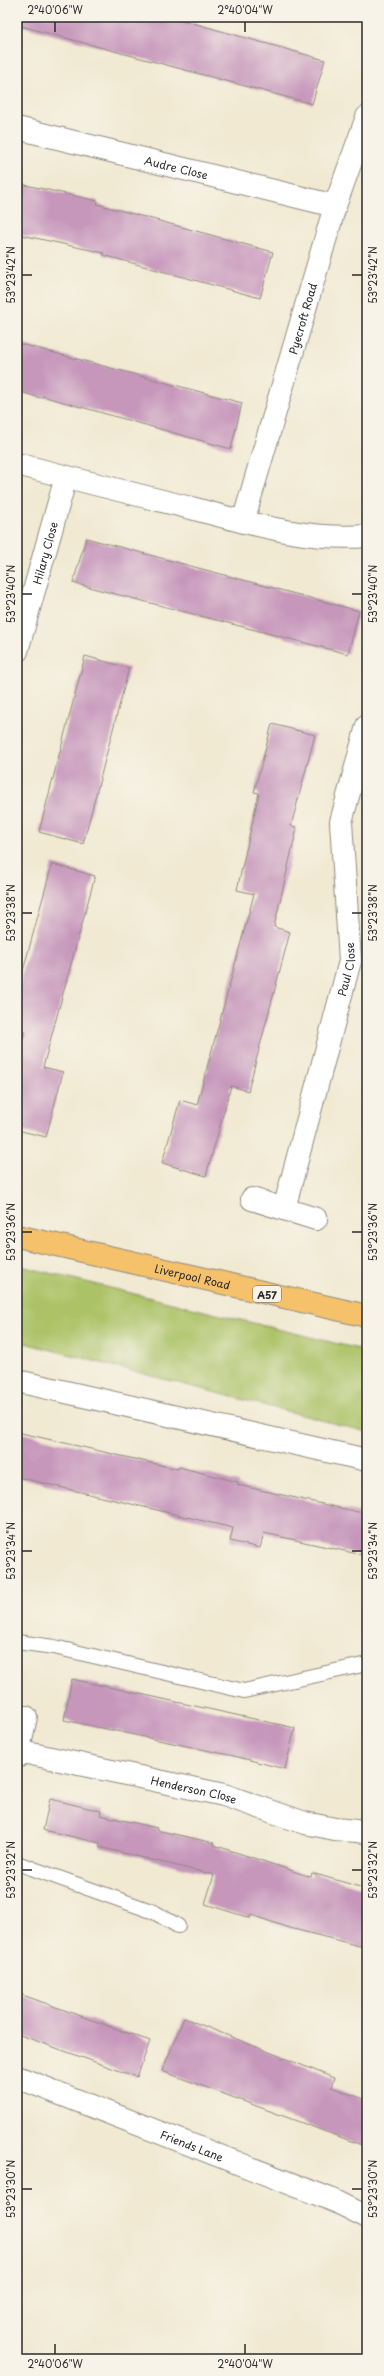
<svg xmlns="http://www.w3.org/2000/svg" width="384" height="2376" font-family="'Playpen Sans',sans-serif">
  <rect width="100%" height="100%" fill="#f7f3e8"/>
  <filter id="ink" filterUnits="userSpaceOnUse"><feTurbulence type="fractalNoise" baseFrequency=".025" numOctaves="2"/><feDisplacementMap in="SourceGraphic" scale="8" xChannelSelector="R" yChannelSelector="G"/><feConvolveMatrix kernelMatrix="1 2 1 2 8 2 1 2 1" color-interpolation-filters="sRGB"/></filter>
  <filter id="wash" filterUnits="userSpaceOnUse"><feTurbulence type="fractalNoise" baseFrequency=".012" numOctaves="4" result="noise"/><feDisplacementMap in="SourceGraphic" scale="16" xChannelSelector="R" yChannelSelector="G"/><feGaussianBlur stdDeviation="0.9" result="paint"/><feColorMatrix in="noise" values="0 0 0 0 0 0 0 0 0 0 0 0 0 0 0 0 0 1.4 0 .05"/><feComposite in="paint" operator="in"/></filter>
  <g filter="url(#wash)">
    <rect width="100%" height="100%" fill="#f1e9d2"/>
    <polygon fill="#acc266" stroke="#6c7648" points="17,1265 367,1351 367,1432 17,1341"/>
    <g id="blocks">
      <g fill="#c696bb">
        <polygon points="23,17 171,17 325,60 312,104 21,26"/>
        <polygon points="21,184 98,201 97,204 273,252 260,298 103,255 104,253 17,234 17,199"/>
        <polygon points="17,343 242,403 231,449 42,396 41,398 17,391"/>
        <polygon points="86,538 359,611 348,654 73,583"/>
        <polygon points="85,656 129,668 83,844 39,832"/>
        <polygon points="272,724 315,735 291,826 296,827 296,832 274,927 290,932 248,1091 231,1086 206,1176 162,1163 180,1100 197,1105 254,894 237,890 259,793 254,792"/>
        <polygon points="52,864 95,876 43,1067 63,1072 46,1137 17,1130 17,1060 25,1032 17,1030 17,993"/>
        <polygon points="17,1432 178,1469 179,1467 238,1482 238,1485 367,1514 367,1556 264,1533 260,1548 230,1541 233,1528 17,1477"/>
        <polygon points="72,1679 295,1728 285,1769 234,1756 64,1720"/>
        <polygon points="50,1799 101,1811 100,1815 157,1828 156,1830 214,1843 214,1845 311,1877 312,1873 367,1889 367,1948 290,1928 251,1915 250,1918 205,1904 214,1875 99,1847 100,1843 43,1830"/>
        <polygon points="17,1993 150,2041 137,2077 17,2034"/>
        <polygon points="184,2018 334,2078 331,2087 367,2100 367,2147 162,2071"/>
      </g>
    </g>
  </g>
  <g filter="url(#ink)">
    <use href="#blocks" fill-opacity="0" stroke="#8e8a7e" stroke-width="1"/>
    <g fill="none" stroke-linecap="round" stroke-linejoin="round">
      <g stroke="#8e8a7e" stroke-width="16">
        <g id="service">
          <polyline points="17,1642 54,1647 244,1691 367,1664"/>
          <polyline points="17,1863 154,1912 178,1926"/>
        </g>
      </g>
      <g stroke="#8e8a7e" stroke-width="24">
        <g id="minor">
          <path id="s1" d="M 17,128 L 335,206"/>
          <path d="M 17,464 C 75,479 133,494 191,508 C 248,523 307,541 367,536"/>
          <path id="s2" d="M 243,522 L 335,206 L 367,117"/>
          <path id="s3" d="M 17,651 L 66,477"/>
          <polyline points="252,1199 316,1219"/>
          <path id="s4" d="M 284,1209 L 350,961 L 341,822 L 367,726"/>
          <polyline points="17,1381 367,1460"/>
          <path id="s5" d="M 18,1751 L 224,1795 L 305,1823 L 335,1829 L 367,1832"/>
          <polyline points="17,1757 26,1717"/>
          <path id="s6" d="M 17,2077 L 335,2201 L 367,2217"/>
        </g>
      </g>
      <g stroke="#8e8a7e" stroke-width="24">
        <g id="trunk">
          <path id="s7" d="M 17,1236 L 367,1316"/>
        </g>
      </g>
      <use href="#service" stroke="#fff" stroke-width="14"/>
      <use href="#minor" stroke="#fff" stroke-width="22"/>
      <use href="#trunk" stroke="#f5c16b" stroke-width="22"/>
    </g>
  </g>
  <path fill="none" stroke="#2b2b2b" stroke-width="1.5" d="M 55,22 L 55,32M 245,22 L 245,32M 22,275 L 32,275M 352,275 L 362,275M 22,594 L 32,594M 352,594 L 362,594M 22,913 L 32,913M 352,913 L 362,913M 22,1232 L 32,1232M 352,1232 L 362,1232M 22,1551 L 32,1551M 352,1551 L 362,1551M 22,1870 L 32,1870M 352,1870 L 362,1870M 22,2189 L 32,2189M 352,2189 L 362,2189M 55,2344 L 55,2354M 245,2344 L 245,2354"/>
  <g text-anchor="middle" dominant-baseline="central" stroke-width="3.5" stroke-linejoin="round" paint-order="stroke">
    <rect fill="#f7f3e8" stroke="#686764" stroke-width="1" x="253" y="1286" width="28" height="16" rx="3"/>
    <g font-size="10" font-weight="bold" fill="#2b2b2b">
      <text x="267" y="1294">A57</text>
    </g>
    <g font-size="11" fill="#2b2b2b" stroke="#f7f3e8">
      <text stroke="none"><textPath href="#s1" startOffset="164">Audre Close</textPath></text>
      <text stroke="none"><textPath href="#s2" startOffset="212">Pyecroft Road</textPath></text>
      <text stroke="none"><textPath href="#s3" startOffset="102">Hilary Close</textPath></text>
      <text stroke="none"><textPath href="#s4" startOffset="248">Paul Close</textPath></text>
      <text stroke="none"><textPath href="#s7" startOffset="180">Liverpool Road</textPath></text>
      <text stroke="none"><textPath href="#s5" startOffset="180">Henderson Close</textPath></text>
      <text stroke="none"><textPath href="#s6" startOffset="188">Friends Lane</textPath></text>
    </g>
  </g>
  <rect width="384" height="2376" fill="none" stroke="#f7f3e8" stroke-width="44"/>
  <rect x="22" y="22" width="340" height="2332" fill="none" stroke="#2b2b2b" stroke-width="1.5"/>
  <g font-size="10" text-anchor="middle" fill="#2b2b2b">
    <text x="55" y="14">2°40'06"W</text>
    <text x="245" y="14">2°40'04"W</text>
    <text transform="translate(11 275) rotate(-90)" y="4">53°23'42"N</text>
    <text transform="translate(373 275) rotate(-90)" y="4">53°23'42"N</text>
    <text transform="translate(11 594) rotate(-90)" y="4">53°23'40"N</text>
    <text transform="translate(373 594) rotate(-90)" y="4">53°23'40"N</text>
    <text transform="translate(11 913) rotate(-90)" y="4">53°23'38"N</text>
    <text transform="translate(373 913) rotate(-90)" y="4">53°23'38"N</text>
    <text transform="translate(11 1232) rotate(-90)" y="4">53°23'36"N</text>
    <text transform="translate(373 1232) rotate(-90)" y="4">53°23'36"N</text>
    <text transform="translate(11 1551) rotate(-90)" y="4">53°23'34"N</text>
    <text transform="translate(373 1551) rotate(-90)" y="4">53°23'34"N</text>
    <text transform="translate(11 1870) rotate(-90)" y="4">53°23'32"N</text>
    <text transform="translate(373 1870) rotate(-90)" y="4">53°23'32"N</text>
    <text transform="translate(11 2189) rotate(-90)" y="4">53°23'30"N</text>
    <text transform="translate(373 2189) rotate(-90)" y="4">53°23'30"N</text>
    <text x="55" y="2368">2°40'06"W</text>
    <text x="245" y="2368">2°40'04"W</text>
  </g>
</svg>
